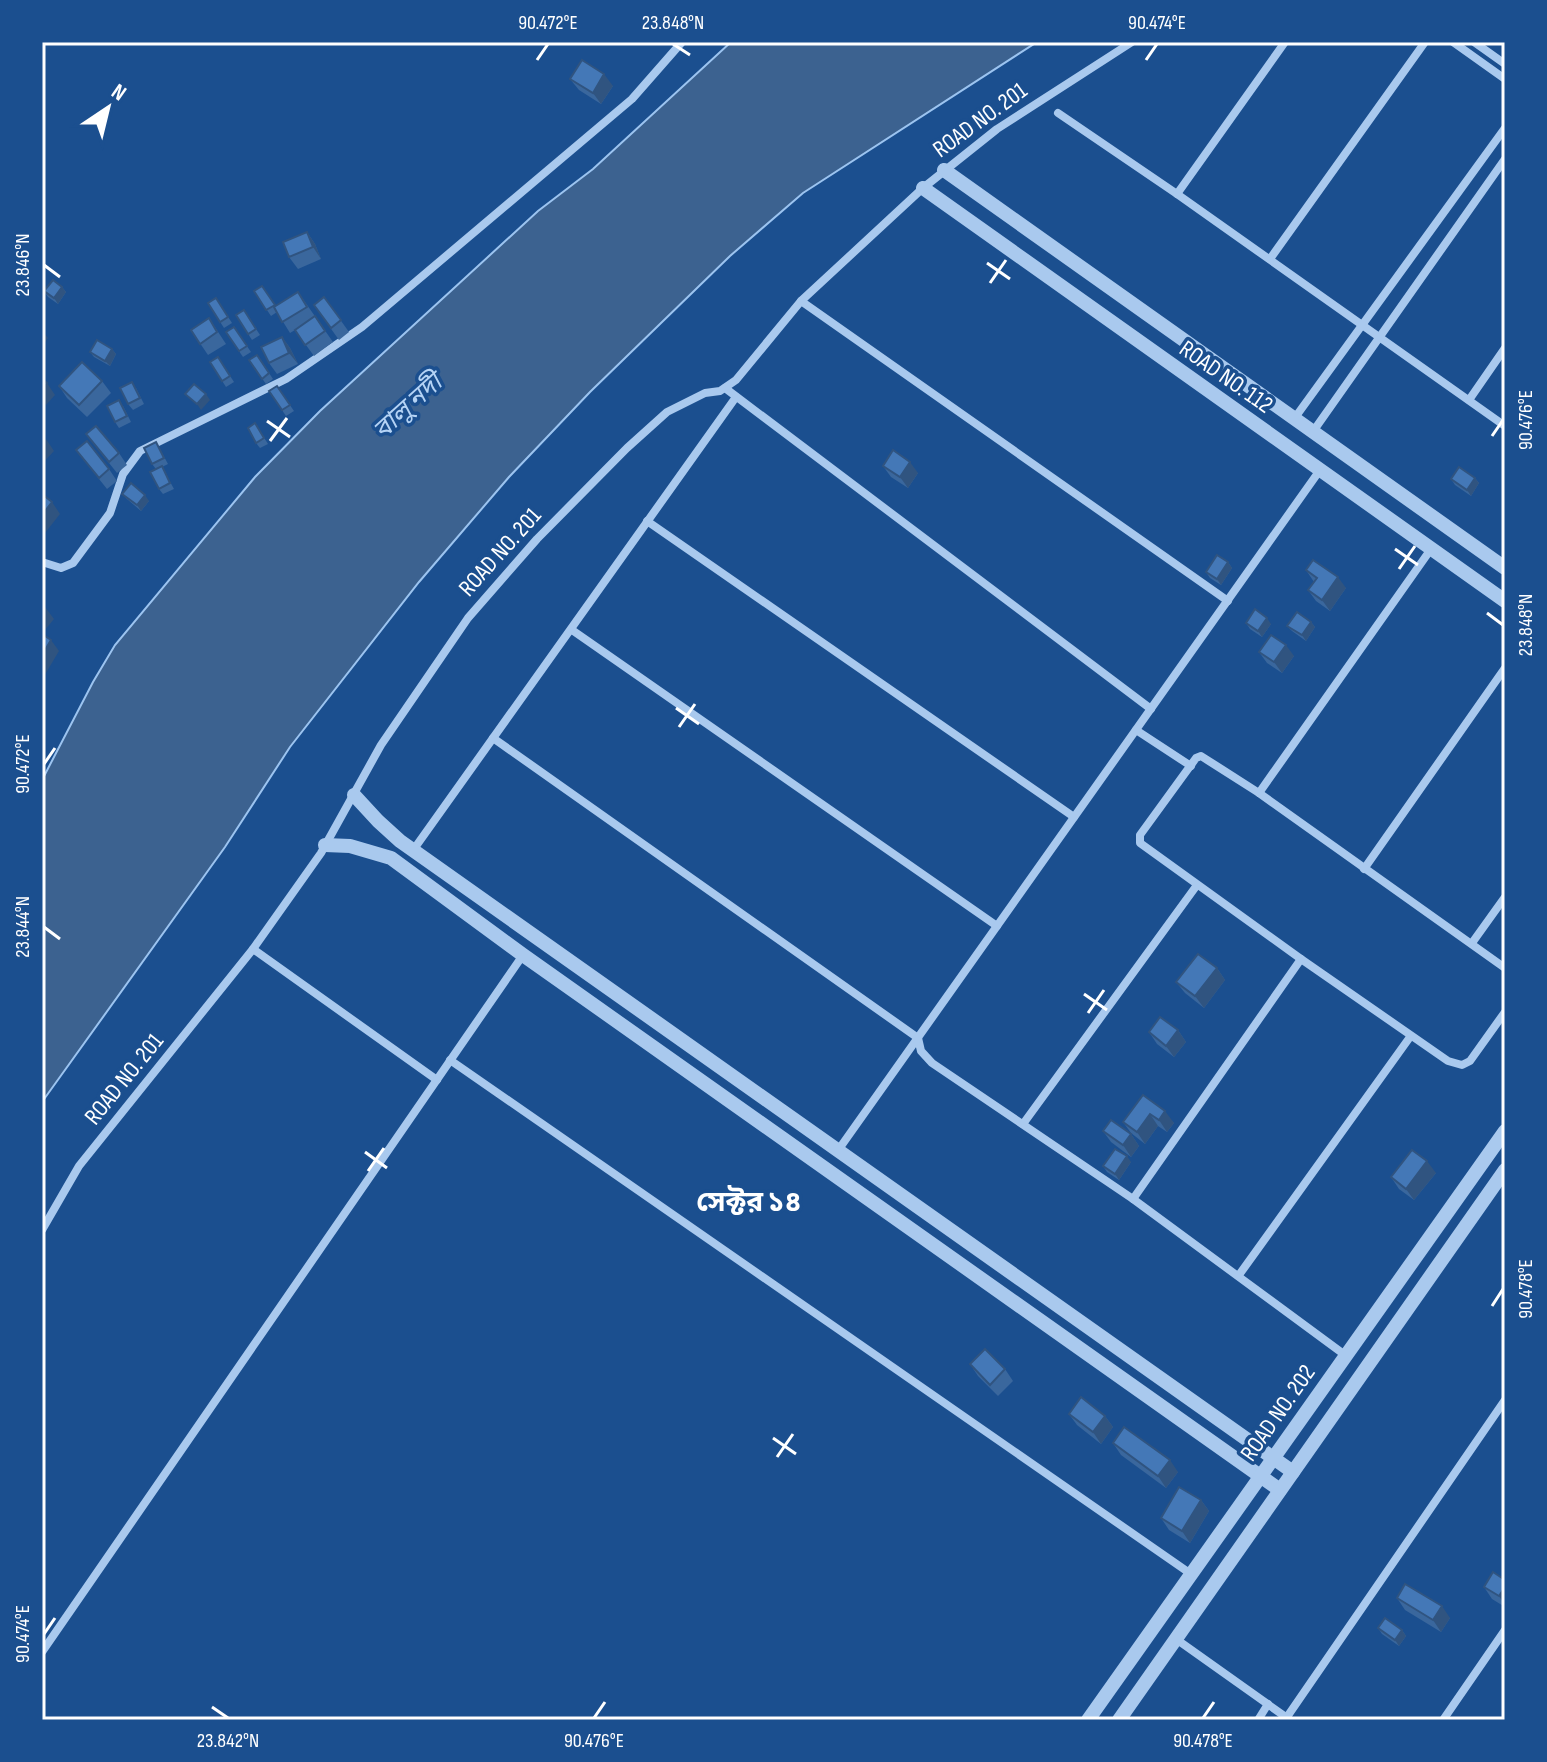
<svg xmlns="http://www.w3.org/2000/svg" width="1547" height="1762" font-family="'Sofia Sans Condensed','Noto Sans Bengali',sans-serif">
  <rect width="100%" height="100%" fill="#1b4f8f"/>
  <polygon fill="#3c6290" stroke="#9cc4f0" stroke-width="2" points="731,42 1037,42 803,193 730,256 590,392 509,477 419,582 290,747 225,847 42,1102 42,780 93,682 115,645 255,477 320,411 538,211 593,169"/>
  <g fill="none" stroke-linecap="round" stroke-linejoin="round">
    <g stroke="#a9c9ee" stroke-width="8">
      <polyline points="1453,42 1505,79"/>
      <polyline points="1474,42 1505,64"/>
      <polyline points="1058,113 1177,194 1505,426"/>
      <polyline points="1177,194 1285,42"/>
      <polyline points="1270,259 1425,42"/>
      <polyline points="801,301 1228,601"/>
      <polyline points="725,388 1151,709"/>
      <polyline points="1469,400 1505,348"/>
      <polyline points="1294,419 1505,128"/>
      <polyline points="1312,433 1505,159"/>
      <polyline points="647,521 1074,817"/>
      <polyline points="42,562 61,568 73,563 110,513 123,474 140,451 286,379 362,327 632,99 682,42"/>
      <polyline points="572,630 997,926"/>
      <polyline points="1136,730 1191,766"/>
      <polyline points="493,738 918,1038 921,1051 932,1063 1133,1199 1345,1355"/>
      <polyline points="1259,793 1431,549"/>
      <polyline points="414,849 736,397"/>
      <polyline points="1364,869 1505,668"/>
      <polyline points="1472,943 1505,897"/>
      <polyline points="253,949 437,1080"/>
      <polyline points="1505,968 1259,793 1201,756 1196,758 1140,835 1140,843 1301,959 1448,1061 1462,1065 1470,1061 1505,1012"/>
      <polyline points="450,1060 1191,1574"/>
      <polyline points="1023,1124 1197,885"/>
      <polyline points="839,1149 1320,470"/>
      <polyline points="1133,1199 1301,959"/>
      <polyline points="42,1230 79,1166 253,949 321,853 381,745 468,618 537,539 627,448 667,412 705,393 720,391 736,380 801,301 923,188 997,129 1132,42"/>
      <polyline points="1239,1275 1410,1037"/>
      <polyline points="1176,1639 1290,1720"/>
      <polyline points="42,1652 523,955"/>
      <polyline points="1287,1717 1505,1400"/>
      <polyline points="1258,1720 1268,1704"/>
      <polyline points="1443,1720 1505,1630"/>
    </g>
    <g stroke="#a9c9ee" stroke-width="14">
      <polyline points="944,170 1505,568"/>
      <polyline points="923,188 1505,601"/>
      <polyline points="354,795 378,821 400,841 1293,1472"/>
      <polyline points="325,845 350,846 391,858 523,955 1280,1490"/>
      <polyline points="1088,1720 1505,1131"/>
      <polyline points="1119,1720 1505,1170"/>
    </g>
  </g>
  <g fill="#3a679d">
    <polygon points="570,79 613,86 601,104 579,90"/>
    <polygon points="307,232 315,244 321,259 298,269 289,257"/>
    <polygon points="62,287 66,292 58,304 48,297 44,291"/>
    <polygon points="254,291 275,306 298,292 333,342 314,356 295,330 290,333 277,312 271,316"/>
    <polygon points="324,297 349,332 339,340 314,305"/>
    <polygon points="216,298 232,323 224,328 208,303"/>
    <polygon points="244,310 260,335 252,340 236,315"/>
    <polygon points="209,318 226,344 208,355 191,330"/>
    <polygon points="234,327 251,352 243,357 226,332"/>
    <polygon points="282,337 290,348 298,364 277,374 269,363"/>
    <polygon points="112,349 116,354 110,366 94,357 90,352"/>
    <polygon points="257,355 273,379 266,384 249,360"/>
    <polygon points="218,357 234,382 226,387 210,362"/>
    <polygon points="102,381 111,393 87,417 67,398 59,386"/>
    <polygon points="277,386 294,411 286,416 269,391"/>
    <polygon points="136,388 144,404 133,410 128,404"/>
    <polygon points="123,406 131,422 119,428 115,422"/>
    <polygon points="255,423 268,444 260,448 256,443"/>
    <polygon points="86,434 119,453 127,465 117,473"/>
    <polygon points="156,442 168,464 162,467 174,489 163,494 159,489 156,469 152,464"/>
    <polygon points="76,450 109,469 117,481 107,489"/>
    <polygon points="883,466 918,473 908,488 891,477"/>
    <polygon points="1475,478 1479,483 1471,496 1455,485 1451,479"/>
    <polygon points="122,494 149,501 141,511 127,499"/>
    <polygon points="1228,562 1232,568 1221,585 1210,578 1206,572"/>
    <polygon points="1306,570 1346,588 1330,611 1316,601 1308,590 1314,582"/>
    <polygon points="1311,622 1315,627 1306,641 1292,631 1287,626"/>
    <polygon points="1246,623 1271,624 1262,637 1250,629"/>
    <polygon points="1259,652 1294,656 1282,673 1267,663"/>
    <polygon points="1217,968 1225,980 1204,1008 1185,993 1176,982"/>
    <polygon points="1178,1030 1186,1042 1174,1057 1157,1044 1149,1032"/>
    <polygon points="1143,1095 1174,1123 1167,1132 1158,1126 1145,1144 1131,1133 1123,1122"/>
    <polygon points="1103,1131 1131,1134 1139,1146 1131,1157 1111,1142"/>
    <polygon points="1131,1162 1119,1180 1107,1172 1103,1166"/>
    <polygon points="1436,1173 1414,1200 1399,1189 1391,1177"/>
    <polygon points="970,1364 1005,1369 1013,1381 998,1396 978,1376"/>
    <polygon points="1069,1414 1105,1416 1113,1427 1101,1444 1077,1425"/>
    <polygon points="1113,1443 1178,1472 1166,1488 1121,1455"/>
    <polygon points="1201,1500 1209,1511 1190,1543 1169,1530 1161,1518"/>
    <polygon points="1505,1580 1505,1607 1492,1599 1484,1587"/>
    <polygon points="1397,1598 1450,1618 1441,1632 1405,1610"/>
    <polygon points="1378,1628 1402,1630 1406,1636 1399,1646 1382,1634"/>
  </g>
  <g fill="#305480">
    <polygon points="604,74 613,86 601,104 593,93"/>
    <polygon points="307,232 315,244 321,259 313,247"/>
    <polygon points="62,287 66,292 58,304 54,298"/>
    <polygon points="44,333 48,338 42,346 42,335"/>
    <polygon points="282,337 290,348 298,364 289,353"/>
    <polygon points="112,349 116,354 110,366 105,361"/>
    <polygon points="47,383 55,395 46,405 42,399 42,389"/>
    <polygon points="206,394 210,400 201,410 197,404"/>
    <polygon points="46,439 54,451 42,464 42,444"/>
    <polygon points="910,462 918,473 908,488 900,477"/>
    <polygon points="1475,478 1479,483 1471,496 1467,490"/>
    <polygon points="145,495 149,501 141,511 137,505"/>
    <polygon points="52,502 60,514 45,533 42,529 42,515"/>
    <polygon points="1228,562 1232,568 1221,585 1217,579"/>
    <polygon points="1338,577 1346,588 1330,611 1322,600"/>
    <polygon points="45,607 54,619 45,630 42,626 42,612"/>
    <polygon points="1267,618 1271,624 1262,637 1258,631"/>
    <polygon points="1311,622 1315,627 1306,641 1302,635"/>
    <polygon points="51,640 59,651 43,678 42,676 42,655"/>
    <polygon points="1286,645 1294,656 1282,673 1274,662"/>
    <polygon points="1217,968 1225,980 1204,1008 1195,996"/>
    <polygon points="1178,1030 1186,1042 1174,1057 1166,1046"/>
    <polygon points="1165,1111 1174,1123 1167,1132 1159,1120"/>
    <polygon points="1150,1114 1158,1126 1145,1144 1137,1132"/>
    <polygon points="1131,1134 1139,1146 1131,1157 1123,1145"/>
    <polygon points="1127,1156 1131,1162 1119,1180 1115,1174"/>
    <polygon points="1427,1161 1436,1173 1414,1200 1406,1189"/>
    <polygon points="1105,1416 1113,1427 1101,1444 1093,1432"/>
    <polygon points="1170,1460 1178,1472 1166,1488 1158,1476"/>
    <polygon points="1201,1500 1209,1511 1190,1543 1182,1531"/>
    <polygon points="1505,1587 1505,1605 1499,1596"/>
    <polygon points="1442,1606 1450,1618 1441,1632 1433,1620"/>
    <polygon points="1402,1630 1406,1636 1399,1646 1395,1640"/>
  </g>
  <g fill="#4478b7" stroke="#305480" stroke-width="2">
    <polygon points="582,60 604,74 593,93 570,79"/>
    <polygon points="307,232 313,247 289,257 283,242"/>
    <polygon points="53,280 62,287 54,298 44,291"/>
    <polygon points="262,286 275,305 266,310 254,291"/>
    <polygon points="298,292 307,307 282,322 274,307"/>
    <polygon points="324,297 341,320 331,328 314,305"/>
    <polygon points="216,298 228,317 220,322 208,303"/>
    <polygon points="244,310 256,329 248,334 236,315"/>
    <polygon points="315,316 325,331 305,345 295,330"/>
    <polygon points="209,318 217,332 200,344 191,330"/>
    <polygon points="234,327 247,346 239,351 226,332"/>
    <polygon points="282,337 289,353 269,363 261,347"/>
    <polygon points="97,340 112,349 105,361 90,352"/>
    <polygon points="257,355 269,373 262,379 249,360"/>
    <polygon points="218,357 230,376 222,381 210,362"/>
    <polygon points="82,362 102,381 79,405 59,386"/>
    <polygon points="42,379 47,383 42,389"/>
    <polygon points="132,382 140,398 128,404 120,388"/>
    <polygon points="194,384 206,394 197,404 185,394"/>
    <polygon points="277,386 290,405 282,410 269,391"/>
    <polygon points="119,400 127,416 115,422 107,406"/>
    <polygon points="255,423 264,438 256,443 248,428"/>
    <polygon points="96,426 119,453 109,462 86,434"/>
    <polygon points="87,441 109,469 99,478 76,450"/>
    <polygon points="156,442 164,458 152,464 144,448"/>
    <polygon points="893,450 910,462 900,477 883,466"/>
    <polygon points="162,466 170,483 159,489 150,472"/>
    <polygon points="1459,467 1475,478 1467,490 1451,479"/>
    <polygon points="131,483 145,495 137,505 122,494"/>
    <polygon points="42,494 52,502 42,515"/>
    <polygon points="1217,555 1228,562 1217,579 1206,572"/>
    <polygon points="1313,560 1338,577 1322,600 1308,590 1317,578 1306,570"/>
    <polygon points="1255,609 1267,618 1258,631 1246,623"/>
    <polygon points="1297,612 1311,622 1302,635 1287,626"/>
    <polygon points="42,634 51,640 42,655"/>
    <polygon points="1271,635 1286,645 1274,662 1259,652"/>
    <polygon points="1198,954 1217,968 1195,996 1176,982"/>
    <polygon points="1160,1017 1178,1030 1166,1046 1149,1032"/>
    <polygon points="1143,1095 1165,1111 1159,1120 1150,1114 1137,1132 1123,1122"/>
    <polygon points="1111,1120 1131,1134 1123,1145 1103,1131"/>
    <polygon points="1115,1149 1127,1156 1115,1174 1103,1166"/>
    <polygon points="1412,1150 1427,1161 1406,1189 1391,1177"/>
    <polygon points="985,1349 1005,1369 990,1385 970,1364"/>
    <polygon points="1081,1397 1105,1416 1093,1432 1069,1414"/>
    <polygon points="1124,1427 1170,1460 1158,1476 1113,1443"/>
    <polygon points="1179,1487 1201,1500 1182,1531 1161,1518"/>
    <polygon points="1493,1572 1505,1580 1505,1587 1499,1596 1484,1587"/>
    <polygon points="1405,1584 1442,1606 1433,1620 1397,1598"/>
    <polygon points="1385,1618 1402,1630 1395,1640 1378,1628"/>
  </g>
  <path fill="none" stroke="#fff" stroke-width="3" d="M 673,44 L 690,55M 537,60 L 548,44M 1146,60 L 1157,44M 987,263 L 1010,279M 44,265 L 60,277M 990,283 L 1006,260M 267,421 L 290,437M 1492,436 L 1503,420M 270,441 L 287,418M 1395,549 L 1418,565M 1399,569 L 1415,546M 1487,613 L 1503,625M 676,708 L 699,724M 679,727 L 695,704M 44,764 L 55,748M 44,927 L 60,939M 1084,994 L 1107,1010M 1088,1013 L 1104,990M 365,1152 L 387,1168M 368,1171 L 384,1148M 1492,1306 L 1503,1289M 773,1438 L 796,1454M 777,1457 L 793,1434M 44,1634 L 55,1618M 212,1707 L 228,1718M 594,1718 L 605,1702M 1203,1718 L 1214,1702"/>
  <g text-anchor="middle" dominant-baseline="central" stroke-width="7" stroke-linejoin="round" paint-order="stroke">
    <g font-size="24" fill="#fff" stroke="#1b4f8f">
      <text transform="translate(980 120) rotate(-36)">ROAD NO. 201</text>
      <text transform="translate(1226 377) rotate(35)">ROAD NO. 112</text>
      <text transform="translate(500 552) rotate(-48)">ROAD NO. 201</text>
      <text transform="translate(124 1079) rotate(-51)">ROAD NO. 201</text>
      <text transform="translate(1278 1413) rotate(-55)">ROAD NO. 202</text>
    </g>
    <g font-size="26" font-style="italic" fill="#b5d3f5" stroke="#1b4f8f">
      <text transform="translate(408 407) rotate(-42)">বালু নদী</text>
    </g>
    <g font-size="28" font-weight="bold" fill="#fff" stroke="#1b4f8f">
      <text x="749" y="1202">সেক্টর ১৪</text>
    </g>
  </g>
  <rect width="1547" height="1762" fill="none" stroke="#1b4f8f" stroke-width="88"/>
  <g transform="translate(108 108) rotate(35)" stroke="#1b4f8f" stroke-width="6" paint-order="stroke">
  <path d="M0-6L14 30L0 20L-14 30Z" fill="#ffffff"/>
  <text y="-12" font-size="22" font-weight="bold" text-anchor="middle" fill="#ffffff">N</text>
  </g>
  <rect x="44" y="44" width="1459" height="1674" fill="none" stroke="#fff" stroke-width="3"/>
  <g font-size="20" text-anchor="middle" fill="#fff">
    <text x="548" y="29">90.472°E</text>
    <text x="673" y="29">23.848°N</text>
    <text x="1157" y="29">90.474°E</text>
    <text transform="translate(22 265) rotate(-90)" y="7">23.846°N</text>
    <text transform="translate(1525 420) rotate(-90)" y="7">90.476°E</text>
    <text transform="translate(1525 625) rotate(-90)" y="7">23.848°N</text>
    <text transform="translate(22 764) rotate(-90)" y="7">90.472°E</text>
    <text transform="translate(22 927) rotate(-90)" y="7">23.844°N</text>
    <text transform="translate(1525 1289) rotate(-90)" y="7">90.478°E</text>
    <text transform="translate(22 1634) rotate(-90)" y="7">90.474°E</text>
    <text x="228" y="1747">23.842°N</text>
    <text x="594" y="1747">90.476°E</text>
    <text x="1203" y="1747">90.478°E</text>
  </g>
</svg>
